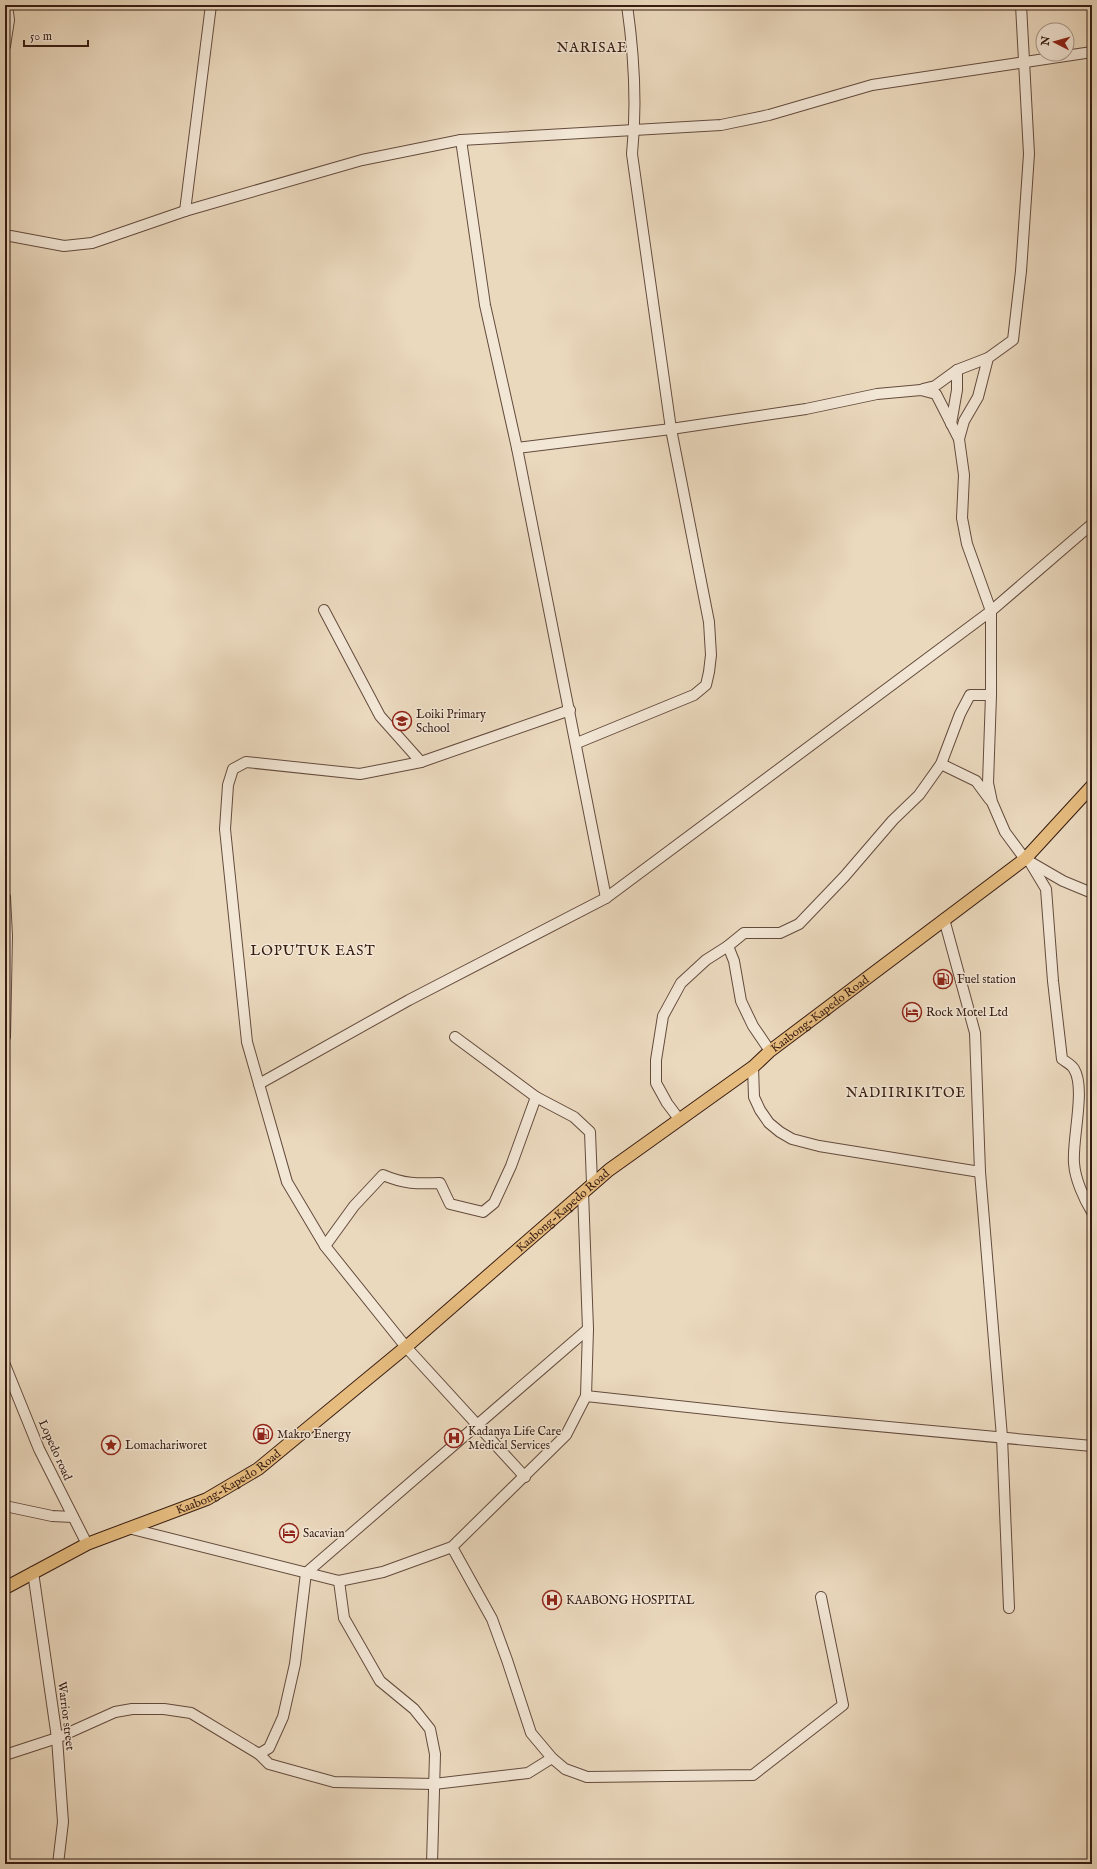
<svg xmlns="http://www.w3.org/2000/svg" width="1097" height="1869" font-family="'IM FELL English',serif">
  <rect width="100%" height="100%" fill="#ebd9be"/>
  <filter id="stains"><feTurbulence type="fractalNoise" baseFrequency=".005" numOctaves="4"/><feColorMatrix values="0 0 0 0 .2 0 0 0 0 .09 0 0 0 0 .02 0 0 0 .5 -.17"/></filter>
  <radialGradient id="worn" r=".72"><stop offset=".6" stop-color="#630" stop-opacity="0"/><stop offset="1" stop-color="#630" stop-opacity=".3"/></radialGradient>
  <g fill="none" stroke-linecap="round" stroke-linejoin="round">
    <g stroke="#644b3d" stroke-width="12">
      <g id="minor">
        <polyline points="1021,5 1029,154 1021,271 1013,340 988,358 978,397 964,421 959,439 964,475 962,518 967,544 991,611 991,695 988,783 992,802 1005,832 1025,859 1063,881 1092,893"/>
        <polyline points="5,46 9,20 7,5"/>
        <polyline points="461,140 485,305 517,448 606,898"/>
        <polyline points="185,211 211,5"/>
        <polyline points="5,235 64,246 92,243 185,211 362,160 461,140 721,125 769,115 872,85 1092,52"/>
        <polyline points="923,389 935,386 957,370 988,358"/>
        <polyline points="951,424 957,390 957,370"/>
        <polyline points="517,448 671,429 806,409 877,394 921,390 936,394 959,439"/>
        <polyline points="324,610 380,716 421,762"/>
        <path d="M 577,743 L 694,695 L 706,685 L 709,672 L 711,655 L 709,622 L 671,429 L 632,154 C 637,105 634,54 627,5"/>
        <polyline points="941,764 976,781 990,800"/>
        <path d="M 1031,864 L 1046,889 L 1053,981 L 1062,1059 C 1066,1062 1072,1065 1074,1069 C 1086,1088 1072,1139 1074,1163 C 1075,1179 1084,1199 1092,1212"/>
        <polyline points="5,897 7,936 5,1037"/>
        <polyline points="944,919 975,1033 980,1172 1002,1437 1009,1608"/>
        <polyline points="455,1037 536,1097 574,1117 590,1132 592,1183"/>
        <polyline points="770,1051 753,1026 741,1001 734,961 728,946 744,933 780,933 799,924 844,877 893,820 919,795 941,764 960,714 970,695 991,695"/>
        <polyline points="753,1067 754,1097 760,1110 769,1123 780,1132 792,1139 819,1146 980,1172"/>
        <polyline points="259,1084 409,1000 606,898 991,611 1092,524"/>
        <polyline points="679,1119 667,1103 656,1083 656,1060 663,1016 681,983 706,960 728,946"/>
        <path d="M 325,1246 L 354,1206 L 383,1175 C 404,1184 417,1184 440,1183 L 450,1204 L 483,1212 L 494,1203 L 511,1166 L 536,1097"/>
        <polyline points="5,1365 39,1449 87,1544"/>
        <polyline points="586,1396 781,1417 1092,1446"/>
        <polyline points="525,1477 406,1347 325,1246 287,1182 247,1042 225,829 228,785 233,769 246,762 360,774 421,762 570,710"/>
        <polyline points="5,1506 52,1516 73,1517"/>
        <polyline points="128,1528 339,1581 383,1572 452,1547 566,1435 586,1396 588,1329 583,1192"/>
        <polyline points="452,1547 492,1619 507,1660 531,1733 552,1758 565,1769 587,1777 753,1775 843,1705 821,1597"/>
        <polyline points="33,1572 57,1738 63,1822 58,1864"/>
        <polyline points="339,1581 344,1618 380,1681 414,1709 430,1729 435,1754 432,1864"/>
        <polyline points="259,1754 269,1764 334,1782 434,1784 528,1773 552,1758"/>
        <polyline points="5,1755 57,1738 115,1712 132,1709 164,1709 191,1713 259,1754 269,1748 283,1717 295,1664 306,1573 588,1329"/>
      </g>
    </g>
    <g stroke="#371c12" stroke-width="14">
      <g id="major">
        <path id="s1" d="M 5,1588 L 87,1544 L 207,1499 L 258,1469 L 406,1347 L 609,1170 L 753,1067 L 770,1051 L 1025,859 L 1092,786"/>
      </g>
    </g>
    <use href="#minor" stroke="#f2e6d5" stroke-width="10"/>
    <use href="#major" stroke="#e6bc7f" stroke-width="12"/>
  </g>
  <defs>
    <g id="school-ring" transform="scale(1)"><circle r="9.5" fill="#f2e6d5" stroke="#8f2418" stroke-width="1.5"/><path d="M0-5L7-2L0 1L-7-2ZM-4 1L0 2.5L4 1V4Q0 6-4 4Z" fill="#8f2418"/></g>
    <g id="fuel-ring" transform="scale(1)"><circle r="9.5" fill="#f2e6d5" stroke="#8f2418" stroke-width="1.5"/><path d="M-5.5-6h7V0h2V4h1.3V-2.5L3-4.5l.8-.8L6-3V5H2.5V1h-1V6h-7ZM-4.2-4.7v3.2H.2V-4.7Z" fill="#8f2418"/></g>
    <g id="hotel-ring" transform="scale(1)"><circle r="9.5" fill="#f2e6d5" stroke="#8f2418" stroke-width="1.5"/><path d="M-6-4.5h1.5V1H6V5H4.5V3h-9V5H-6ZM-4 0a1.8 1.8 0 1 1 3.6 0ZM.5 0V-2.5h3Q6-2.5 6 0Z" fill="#8f2418"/></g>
    <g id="hospital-ring" transform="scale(1)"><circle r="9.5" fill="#f2e6d5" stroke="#8f2418" stroke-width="1.5"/><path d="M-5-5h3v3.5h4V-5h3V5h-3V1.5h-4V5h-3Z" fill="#8f2418"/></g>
    <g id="sight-ring" transform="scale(1)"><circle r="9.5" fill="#f2e6d5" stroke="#8f2418" stroke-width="1.5"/><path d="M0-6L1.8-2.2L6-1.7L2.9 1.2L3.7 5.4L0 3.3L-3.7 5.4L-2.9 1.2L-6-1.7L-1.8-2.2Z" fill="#8f2418"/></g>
  </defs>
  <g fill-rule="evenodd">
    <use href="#school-ring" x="402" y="721"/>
    <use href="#fuel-ring" x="943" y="979"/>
    <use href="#hotel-ring" x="912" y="1012"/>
    <use href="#fuel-ring" x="263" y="1434"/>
    <use href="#hospital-ring" x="454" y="1438"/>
    <use href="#sight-ring" x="111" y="1445"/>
    <use href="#hotel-ring" x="289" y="1533"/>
    <use href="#hospital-ring" x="552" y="1600"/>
  </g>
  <g text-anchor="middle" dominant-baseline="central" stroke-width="3" stroke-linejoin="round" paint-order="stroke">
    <g font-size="12" fill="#371c12" stroke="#f2e6d5" text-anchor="start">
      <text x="416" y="714">Loiki Primary<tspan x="416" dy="14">School</tspan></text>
      <text x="957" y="979">Fuel station</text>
      <text x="926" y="1012">Rock Motel Ltd</text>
      <text x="468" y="1431">Kadanya Life Care<tspan x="468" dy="14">Medical Services</tspan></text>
      <text x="277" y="1434">Makro Energy</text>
      <text x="125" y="1445">Lomachariworet</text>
      <text x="303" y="1533">Sacavian</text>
      <text x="566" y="1600">KAABONG HOSPITAL</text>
    </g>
    <g font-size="12" fill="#371c12" stroke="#f2e6d5">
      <text stroke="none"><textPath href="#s1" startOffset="1004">Kaabong-Kapedo Road</textPath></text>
      <text stroke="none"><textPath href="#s1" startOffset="680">Kaabong-Kapedo Road</textPath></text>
      <text transform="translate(55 1450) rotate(66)">Lopedo road</text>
      <text stroke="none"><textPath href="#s1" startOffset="248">Kaabong-Kapedo Road</textPath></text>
      <text transform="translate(66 1716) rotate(83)">Warrior street</text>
    </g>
    <g font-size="14" letter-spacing="1" fill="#371c12" stroke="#f2e6d5">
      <text x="592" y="48">NARISAE</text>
      <text x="313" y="951">LOPUTUK EAST</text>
      <text x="906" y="1093">NADIIRIKITOE</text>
    </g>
  </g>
  <rect width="1097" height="1869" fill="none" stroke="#ebd9be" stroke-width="20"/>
  <rect x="6" y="6" width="1085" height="1857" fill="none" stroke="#371c12" stroke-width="2"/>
  <rect x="10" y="10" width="1077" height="1849" fill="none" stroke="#371c12"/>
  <g transform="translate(1055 42) rotate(276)"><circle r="19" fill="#f2e6d5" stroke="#a79587"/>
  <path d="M0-3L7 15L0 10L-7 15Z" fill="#8f2418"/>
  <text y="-6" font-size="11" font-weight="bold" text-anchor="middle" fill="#371c12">N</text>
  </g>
  <path d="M24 40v6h64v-6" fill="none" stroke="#371c12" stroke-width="2"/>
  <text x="30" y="40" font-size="12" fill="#371c12" stroke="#f2e6d5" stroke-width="3" paint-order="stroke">50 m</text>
  <rect width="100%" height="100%" filter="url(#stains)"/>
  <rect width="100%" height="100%" fill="url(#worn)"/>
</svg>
